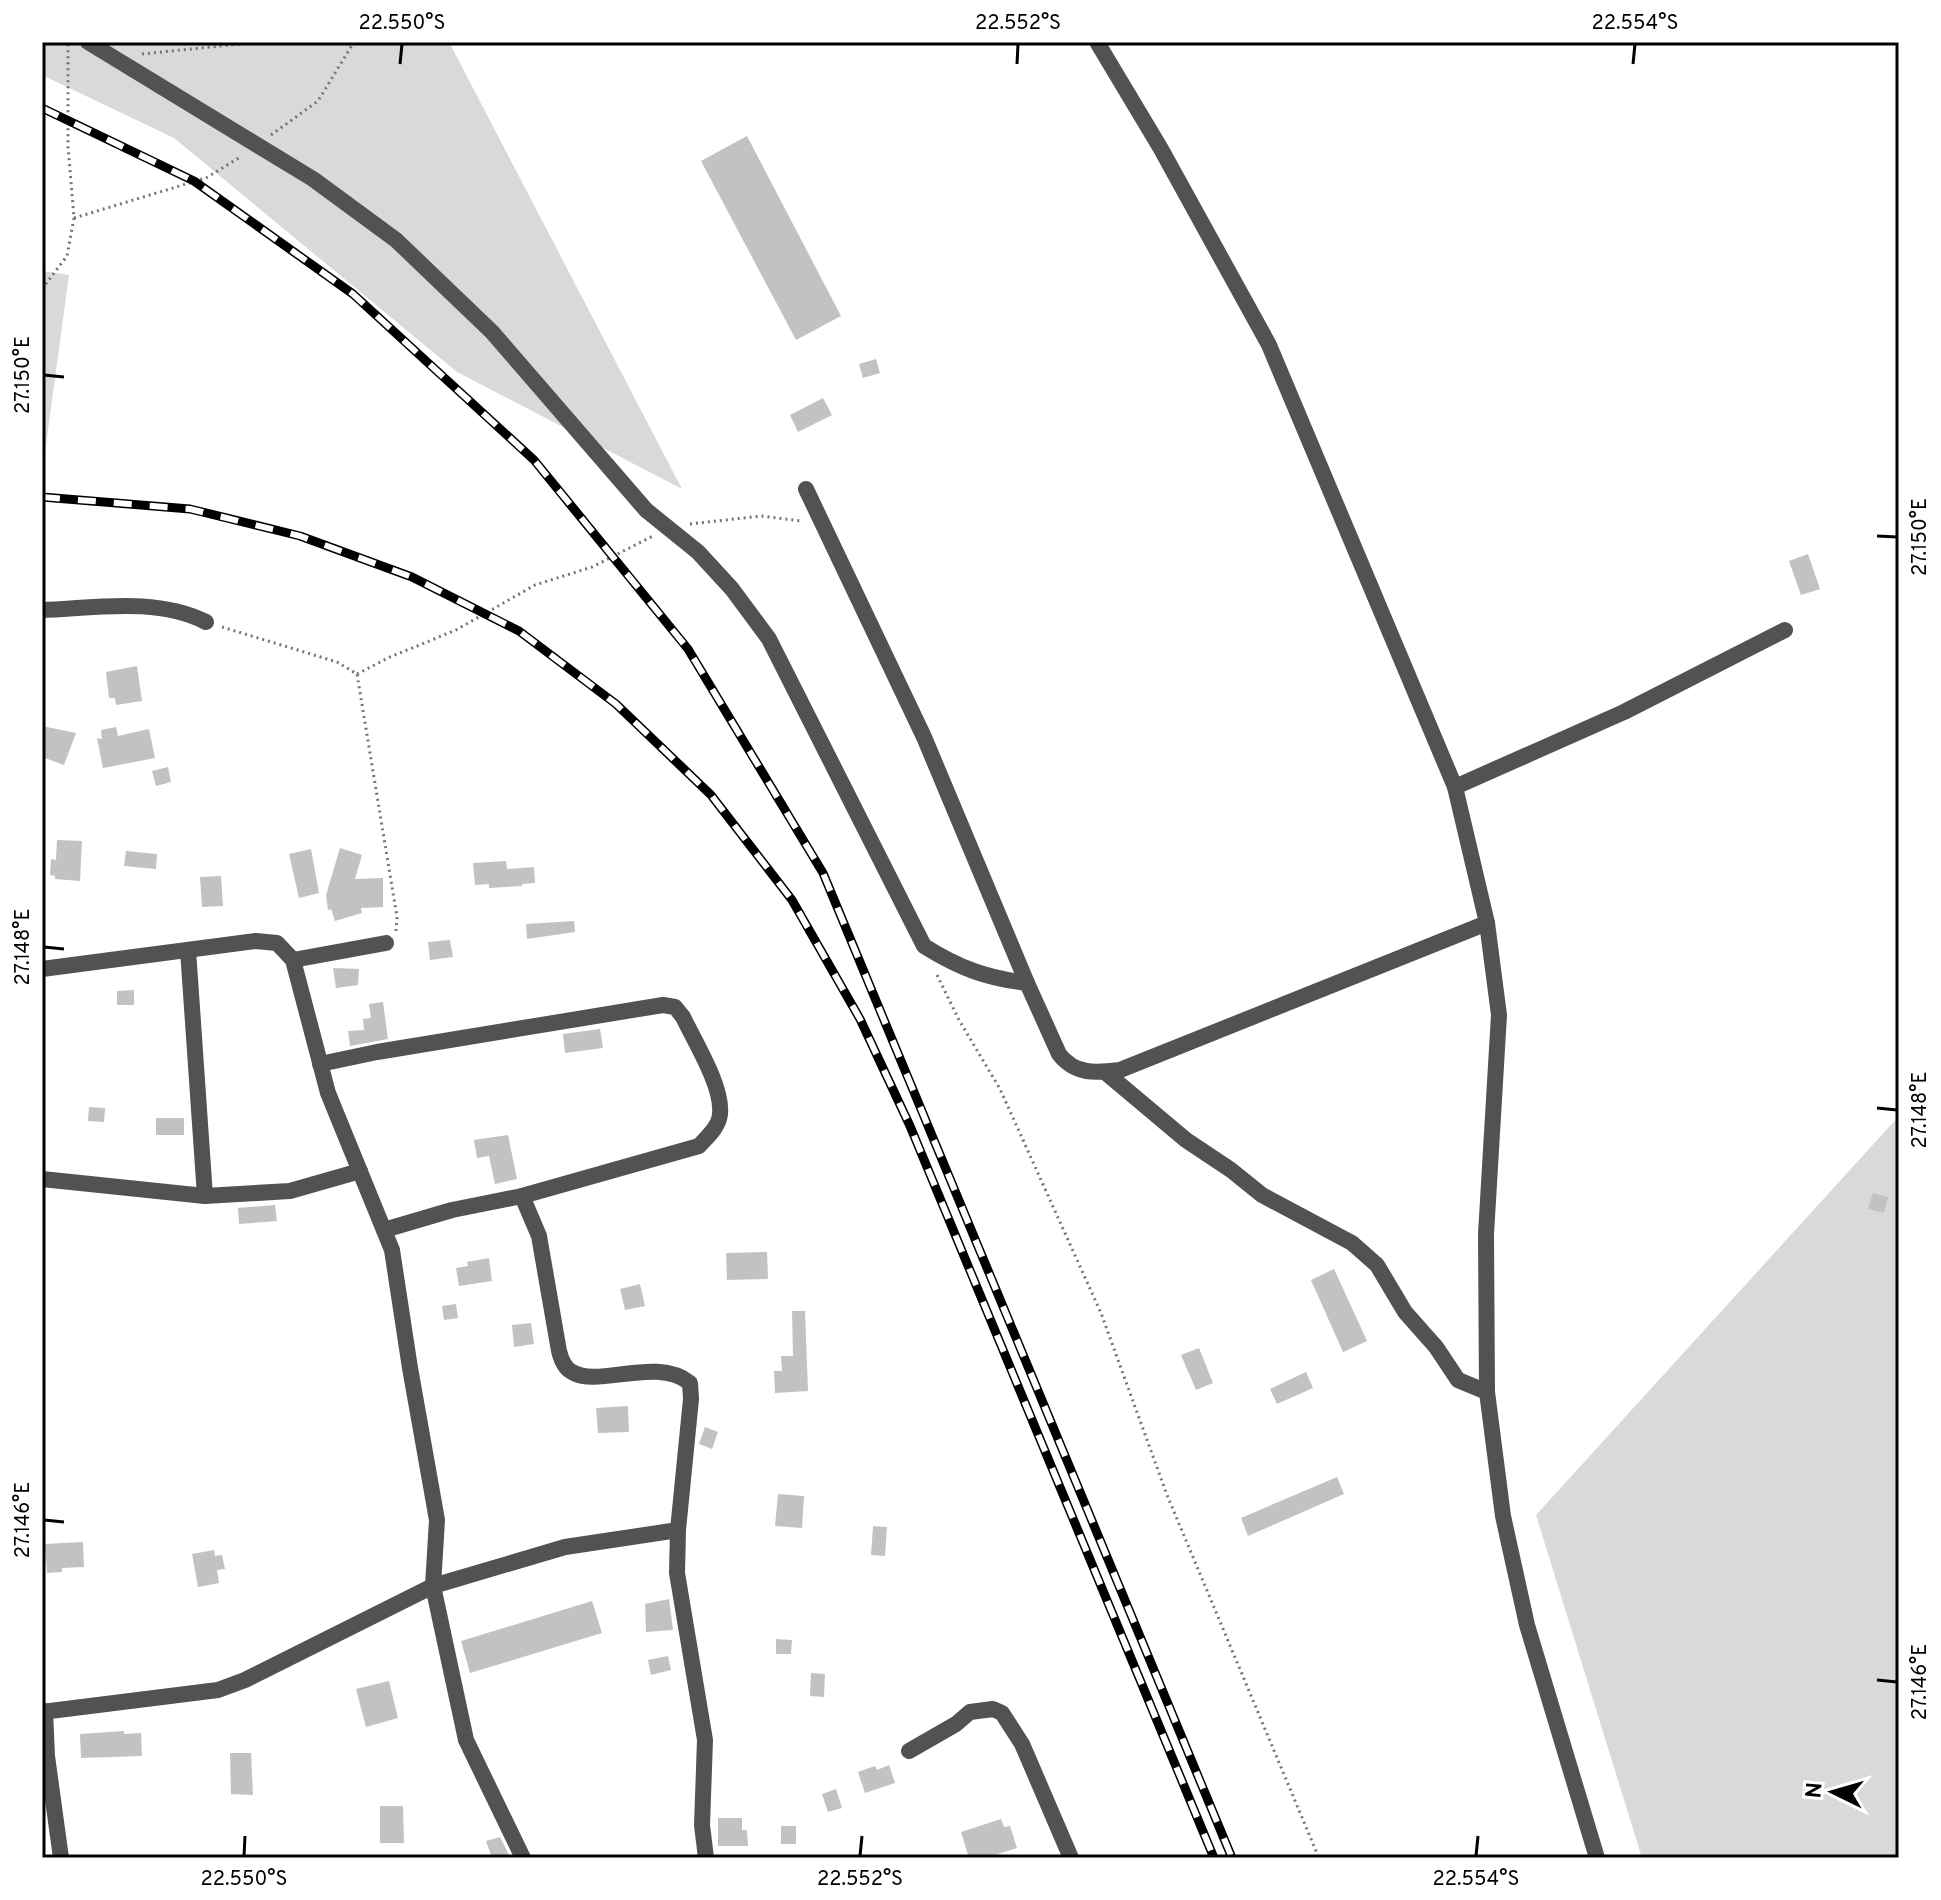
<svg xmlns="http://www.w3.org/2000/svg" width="1941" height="1900" font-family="Overpass,sans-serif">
  <rect width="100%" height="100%" fill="#fff"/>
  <g fill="#d9d9d9">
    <polygon points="42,42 449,42 682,489 457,372 174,138 42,75"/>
    <polygon points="42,271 69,275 42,474"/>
    <polygon points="1899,1116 1899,1858 1642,1858 1536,1515"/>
  </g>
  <g fill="#c2c2c2">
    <polygon points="747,136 841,316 796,340 701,161"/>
    <polygon points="876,359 880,373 863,378 859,364"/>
    <polygon points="823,398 832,415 798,432 790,415"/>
    <polygon points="1808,554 1820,589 1801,595 1789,561"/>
    <polygon points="137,666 142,701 116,705 115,698 109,698 106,672"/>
    <polygon points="42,726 76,733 64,765 42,757"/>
    <polygon points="116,727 118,736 149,729 155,758 103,768 97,738 102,739 101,730"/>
    <polygon points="168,767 171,782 156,786 152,771"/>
    <polygon points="57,840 82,841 80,881 55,879 55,876 50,875 51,859 56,860"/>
    <polygon points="340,848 362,855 355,879 383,878 383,907 361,908 362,913 335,921 331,909 328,910 326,895"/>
    <polygon points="311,849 319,893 299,898 289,854"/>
    <polygon points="126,851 157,854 156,869 124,866"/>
    <polygon points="506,861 507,869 534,867 535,883 522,884 522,886 489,888 489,884 475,885 473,863"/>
    <polygon points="221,876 223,906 202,907 200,877"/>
    <polygon points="574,921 575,932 527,939 526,924"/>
    <polygon points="450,940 453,957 430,960 428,942"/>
    <polygon points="333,968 359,969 358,985 336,988"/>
    <polygon points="134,990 134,1005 117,1005 117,991"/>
    <polygon points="383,1002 388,1039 350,1046 348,1031 364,1030 363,1019 371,1018 369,1004"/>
    <polygon points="600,1029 603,1048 565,1053 563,1034"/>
    <polygon points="89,1107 105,1108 104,1122 88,1121"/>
    <rect x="156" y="1118" width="28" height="17"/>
    <polygon points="508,1135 517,1179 495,1184 489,1156 477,1158 474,1140"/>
    <polygon points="1873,1193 1888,1197 1884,1213 1868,1209"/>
    <polygon points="275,1205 277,1221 239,1224 238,1208"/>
    <polygon points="767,1252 768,1279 727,1280 726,1253"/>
    <polygon points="489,1258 492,1281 459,1286 456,1268 468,1266 467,1262"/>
    <polygon points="1334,1269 1367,1341 1343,1352 1311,1280"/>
    <polygon points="640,1284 645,1306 625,1310 620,1289"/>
    <polygon points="456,1304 458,1318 444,1320 442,1306"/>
    <polygon points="792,1311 805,1311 808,1391 775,1393 774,1371 782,1371 781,1356 793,1356"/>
    <polygon points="531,1323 534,1344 514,1347 512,1325"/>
    <polygon points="1199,1348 1213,1383 1196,1390 1181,1355"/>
    <polygon points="1306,1372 1313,1388 1277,1404 1270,1389"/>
    <polygon points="628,1406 629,1432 598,1433 596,1408"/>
    <polygon points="705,1427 718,1432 712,1449 699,1444"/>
    <polygon points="1337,1477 1344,1494 1248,1536 1241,1518"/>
    <polygon points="778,1494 804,1496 802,1528 775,1526"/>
    <polygon points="873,1526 887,1527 885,1556 871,1555"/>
    <polygon points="83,1542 84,1567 62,1568 62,1572 47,1573 45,1544"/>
    <polygon points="214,1550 215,1556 222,1555 225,1569 217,1570 219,1583 198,1587 192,1554"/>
    <polygon points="669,1599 673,1630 646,1632 645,1604"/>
    <polygon points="592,1601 602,1633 470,1673 461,1641"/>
    <polygon points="776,1639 792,1640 791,1654 776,1654"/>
    <polygon points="668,1656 671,1670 651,1675 648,1660"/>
    <polygon points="811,1673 825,1674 824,1697 810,1696"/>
    <polygon points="389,1681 398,1718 366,1727 356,1689"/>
    <polygon points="124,1731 124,1734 141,1733 142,1756 81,1758 80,1734"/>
    <polygon points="230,1753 251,1753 253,1795 231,1794"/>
    <polygon points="889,1765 895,1783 865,1793 858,1772 875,1766 877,1770"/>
    <polygon points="836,1789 842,1808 828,1812 822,1794"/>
    <polygon points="380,1806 403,1806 404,1843 380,1843"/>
    <polygon points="718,1818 742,1818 742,1830 747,1830 748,1846 718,1846"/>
    <polygon points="1001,1819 1004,1827 1010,1826 1017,1848 985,1858 969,1858 961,1832"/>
    <rect x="781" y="1826" width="15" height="18"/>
    <polygon points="500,1837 508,1853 510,1858 492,1858 486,1841"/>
  </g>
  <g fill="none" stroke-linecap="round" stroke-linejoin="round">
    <g stroke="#747474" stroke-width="3" stroke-dasharray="2 4" stroke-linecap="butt">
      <polyline points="142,54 259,42"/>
      <polyline points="271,135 318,101 354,42"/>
      <polyline points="74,218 206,178 242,156"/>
      <polyline points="42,289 67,256 74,218 68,146 68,42"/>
      <polyline points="690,524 761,516 802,521"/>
      <polyline points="222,627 337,662 357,674 397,917 396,931"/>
      <polyline points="357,674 390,657 456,630 535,585 592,567 653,536"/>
      <polyline points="937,975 959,1020 1000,1089 1101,1313 1167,1495 1319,1858"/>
    </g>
    <g stroke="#525252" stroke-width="16">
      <path d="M 88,42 L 313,179 L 396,240 L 492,332 L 646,510 L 698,552 L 732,589 L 769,639 L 924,946 C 959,968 986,978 1027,983"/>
      <polyline points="1097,42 1161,149 1269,345 1455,787 1487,923 1499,1015 1486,1234 1487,1392 1503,1516 1527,1625 1597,1858"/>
      <path d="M 806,489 L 924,737 L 1027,983 L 1059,1054 C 1075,1075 1096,1073 1120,1070 L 1487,923"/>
      <path d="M 42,610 C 95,608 157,597 206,622"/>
      <polyline points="1455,787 1624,712 1785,630"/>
      <polyline points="188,950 205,1196"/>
      <polyline points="293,960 386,943"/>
      <polyline points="42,969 256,941 277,943 293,960 328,1093 392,1250 410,1368 437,1520 433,1586 466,1740 523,1858"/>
      <path d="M 320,1064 L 377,1052 L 663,1005 L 675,1007 L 683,1017 C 695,1042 723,1087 720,1114 C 719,1127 707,1137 699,1146 L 522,1196"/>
      <polyline points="1105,1072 1186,1140 1231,1170 1262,1195 1352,1243 1377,1265 1405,1312 1436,1347 1458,1380 1487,1392"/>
      <polyline points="42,1179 205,1196 290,1191 360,1171"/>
      <path d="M 384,1230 L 452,1210 L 522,1196 L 539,1236 L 559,1351 C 561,1359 564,1368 572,1372 C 599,1388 656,1356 690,1383 L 691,1399 L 678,1530 L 677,1573 L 705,1740 L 702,1825 L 706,1858"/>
      <polyline points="45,1711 47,1756 61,1858"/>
      <polyline points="42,1712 218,1690 245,1680 433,1586 565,1547 678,1530"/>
      <polyline points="909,1751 956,1724 970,1712 993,1709 1002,1713 1022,1744 1071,1858"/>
    </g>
    <g stroke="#000" stroke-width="9">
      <g id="rail">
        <polyline points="42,108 194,181 353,294 534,460 688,649 823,873 1232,1858"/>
        <polyline points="42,497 190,509 300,536 412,577 519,631 616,704 711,795 792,900 860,1019 910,1126 1214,1858"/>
      </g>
    </g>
    <use href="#rail" stroke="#fff" stroke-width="6" stroke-dasharray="18" stroke-linecap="butt"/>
  </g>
  <path fill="none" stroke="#000" stroke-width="3" d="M 400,64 L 402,44M 1017,64 L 1018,44M 1633,64 L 1635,44M 44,375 L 64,377M 1877,536 L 1897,537M 44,947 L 64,949M 1877,1108 L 1897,1110M 44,1520 L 64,1522M 1877,1680 L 1897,1682M 244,1856 L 245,1836M 860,1856 L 862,1836M 1476,1856 L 1478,1836"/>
  <rect width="1941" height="1900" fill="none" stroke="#ffffff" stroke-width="88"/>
  <g transform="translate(1833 1792) rotate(275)" stroke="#ffffff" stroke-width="6" paint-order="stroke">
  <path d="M0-6L14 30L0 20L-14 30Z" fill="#000000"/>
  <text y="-12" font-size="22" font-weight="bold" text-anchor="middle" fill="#000000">N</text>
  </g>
  <rect x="44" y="44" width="1853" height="1812" fill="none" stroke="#000" stroke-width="3"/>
  <g font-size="20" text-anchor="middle" fill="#000">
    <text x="402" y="29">22.550°S</text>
    <text x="1018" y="29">22.552°S</text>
    <text x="1635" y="29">22.554°S</text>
    <text transform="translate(22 375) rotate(-90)" y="7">27.150°E</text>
    <text transform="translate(1919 537) rotate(-90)" y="7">27.150°E</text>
    <text transform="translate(22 947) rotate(-90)" y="7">27.148°E</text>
    <text transform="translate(1919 1110) rotate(-90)" y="7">27.148°E</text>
    <text transform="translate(22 1520) rotate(-90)" y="7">27.146°E</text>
    <text transform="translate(1919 1682) rotate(-90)" y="7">27.146°E</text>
    <text x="244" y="1885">22.550°S</text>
    <text x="860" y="1885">22.552°S</text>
    <text x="1476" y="1885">22.554°S</text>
  </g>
</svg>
